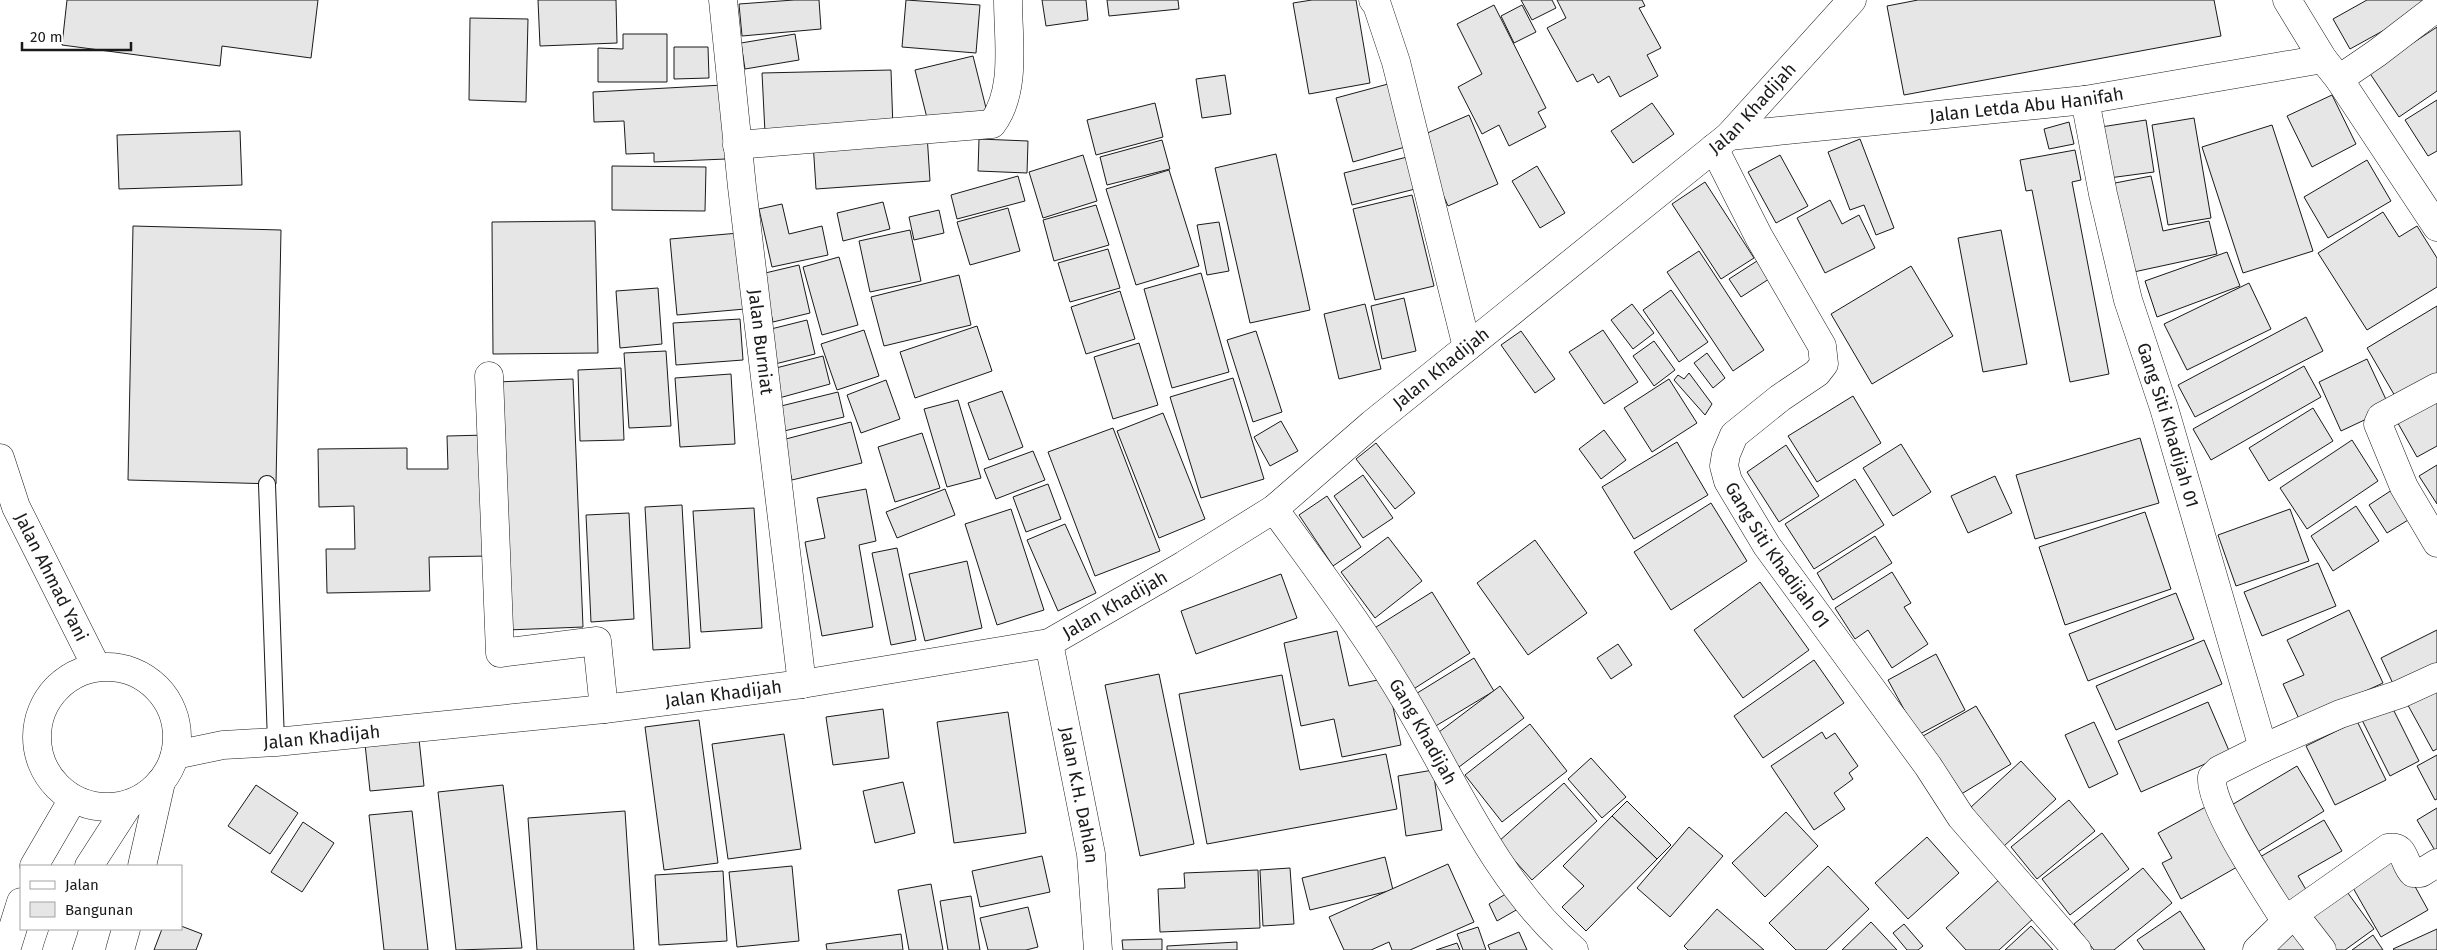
<svg xmlns="http://www.w3.org/2000/svg" width="2437" height="950" font-family="'Fira Sans',sans-serif">
  <rect width="100%" height="100%" fill="#fff"/>
  <g fill="#e6e6e6" stroke="#1a1a1a">
    <polygon points="67,0 318,0 311,58 222,46 220,66 62,45"/>
    <polygon points="538,0 616,0 617,43 540,46"/>
    <polygon points="794,0 819,0 821,29 742,36 739,4"/>
    <polygon points="906,0 980,5 976,53 902,47"/>
    <polygon points="1042,0 1086,0 1088,20 1046,26"/>
    <polygon points="1107,0 1178,0 1179,9 1109,16"/>
    <polygon points="1312,0 1356,0 1370,83 1309,94 1293,3"/>
    <polygon points="1521,0 1552,0 1556,8 1532,20"/>
    <polygon points="1557,0 1642,0 1645,6 1639,8 1661,48 1647,55 1658,76 1620,97 1609,76 1598,83 1593,74 1577,82 1547,28 1566,18"/>
    <polygon points="1918,0 2214,0 2221,36 1904,95 1887,6"/>
    <polygon points="2367,0 2437,0 2437,1 2350,49 2333,19"/>
    <polygon points="1494,5 1546,108 1538,112 1546,127 1509,146 1499,125 1482,134 1458,87 1482,74 1457,24"/>
    <polygon points="1522,5 1536,32 1514,43 1501,16"/>
    <polygon points="470,18 528,19 526,102 469,100"/>
    <polygon points="2437,27 2437,91 2399,117 2369,72"/>
    <polygon points="623,34 667,34 667,82 598,82 598,48 623,49"/>
    <polygon points="795,34 799,60 745,69 741,43"/>
    <polygon points="674,47 708,47 709,78 674,79"/>
    <polygon points="973,56 987,112 929,126 915,70"/>
    <polygon points="891,70 893,129 765,133 762,73"/>
    <polygon points="1225,75 1231,114 1202,118 1196,79"/>
    <polygon points="1388,84 1405,147 1353,162 1336,98"/>
    <polygon points="723,85 726,159 654,162 654,153 626,154 624,121 594,122 593,92"/>
    <polygon points="2332,95 2356,144 2312,167 2287,116"/>
    <polygon points="2437,100 2437,151 2428,156 2405,120"/>
    <polygon points="1155,103 1163,137 1096,155 1087,120"/>
    <polygon points="1652,103 1674,134 1633,163 1611,131"/>
    <polygon points="1469,115 1498,184 1448,206 1418,137"/>
    <polygon points="2194,118 2211,218 2168,225 2152,125"/>
    <polygon points="2146,120 2154,172 2109,178 2101,127"/>
    <polygon points="2069,122 2074,144 2049,149 2044,129"/>
    <polygon points="2272,125 2313,251 2243,273 2202,147"/>
    <polygon points="240,131 242,185 119,189 117,135"/>
    <polygon points="927,134 930,181 816,189 813,142"/>
    <polygon points="979,139 1028,141 1027,173 978,171"/>
    <polygon points="1860,139 1894,228 1876,235 1864,205 1850,210 1828,152"/>
    <polygon points="1162,140 1170,169 1107,185 1100,157"/>
    <polygon points="2075,150 2081,180 2072,182 2109,374 2070,382 2032,190 2026,191 2020,160"/>
    <polygon points="1276,154 1310,310 1250,323 1215,168"/>
    <polygon points="1083,155 1097,201 1043,218 1029,172"/>
    <polygon points="1415,155 1423,187 1352,205 1344,173"/>
    <polygon points="1780,155 1808,206 1776,223 1748,172"/>
    <polygon points="2367,160 2391,201 2328,238 2304,197"/>
    <polygon points="612,166 706,167 705,211 612,210"/>
    <polygon points="1537,166 1565,213 1540,228 1512,181"/>
    <polygon points="1169,170 1199,266 1136,285 1106,189"/>
    <polygon points="1018,176 1025,201 957,219 951,195"/>
    <polygon points="2151,176 2163,231 2209,221 2217,254 2129,273 2110,184"/>
    <polygon points="1705,182 1754,258 1721,279 1672,204"/>
    <polygon points="1412,195 1434,286 1375,300 1353,209"/>
    <polygon points="1830,200 1842,224 1859,215 1875,248 1825,273 1797,218"/>
    <polygon points="883,202 890,229 843,241 837,213"/>
    <polygon points="782,204 789,234 822,226 828,255 772,267 759,209"/>
    <polygon points="1096,205 1109,245 1054,261 1043,220"/>
    <polygon points="1008,208 1020,251 970,265 957,222"/>
    <polygon points="939,210 944,233 914,240 909,217"/>
    <polygon points="2383,212 2399,237 2417,226 2437,258 2437,287 2367,330 2318,253"/>
    <polygon points="595,221 598,353 493,354 492,222"/>
    <polygon points="1219,222 1229,271 1207,275 1197,225"/>
    <polygon points="133,226 281,230 276,484 128,480"/>
    <polygon points="910,230 921,281 870,292 859,241"/>
    <polygon points="2001,230 2027,364 1983,372 1958,238"/>
    <polygon points="739,233 745,309 677,315 670,239"/>
    <polygon points="1108,249 1120,288 1070,302 1058,263"/>
    <polygon points="1699,251 1764,350 1733,371 1667,272"/>
    <polygon points="2227,252 2240,286 2157,317 2145,281"/>
    <polygon points="839,257 858,325 822,335 803,267"/>
    <polygon points="1757,261 1769,279 1741,297 1729,279"/>
    <polygon points="799,265 810,313 773,322 761,274"/>
    <polygon points="1911,266 1953,336 1872,384 1831,314"/>
    <polygon points="1201,273 1229,372 1172,388 1144,289"/>
    <polygon points="959,275 971,325 884,346 871,297"/>
    <polygon points="2249,283 2271,329 2187,370 2164,324"/>
    <polygon points="658,288 662,344 620,348 616,291"/>
    <polygon points="1671,290 1708,342 1679,362 1643,310"/>
    <polygon points="1120,291 1135,339 1086,354 1071,307"/>
    <polygon points="1404,298 1416,351 1382,359 1371,306"/>
    <polygon points="1365,304 1381,369 1339,379 1324,314"/>
    <polygon points="1632,304 1654,333 1633,349 1611,320"/>
    <polygon points="2437,306 2437,380 2399,403 2367,348"/>
    <polygon points="2306,317 2323,351 2195,417 2178,385"/>
    <polygon points="740,319 743,360 676,365 673,323"/>
    <polygon points="807,320 815,354 775,364 767,330"/>
    <polygon points="977,326 992,371 915,398 900,352"/>
    <polygon points="864,330 879,376 837,390 821,344"/>
    <polygon points="1603,330 1638,382 1604,404 1569,352"/>
    <polygon points="1256,331 1282,412 1253,422 1227,340"/>
    <polygon points="1521,331 1555,379 1535,393 1501,345"/>
    <polygon points="1654,341 1675,370 1654,386 1633,356"/>
    <polygon points="1139,343 1158,405 1113,419 1094,357"/>
    <polygon points="666,351 671,426 629,428 624,353"/>
    <polygon points="1707,353 1725,378 1713,388 1694,363"/>
    <polygon points="823,356 830,384 779,398 772,369"/>
    <polygon points="2367,359 2390,408 2341,431 2319,382"/>
    <polygon points="2304,366 2321,397 2211,460 2193,429"/>
    <polygon points="621,368 624,440 580,441 578,370"/>
    <polygon points="1689,373 1712,404 1705,415 1674,380 1678,375 1684,379"/>
    <polygon points="731,374 735,444 680,447 675,378"/>
    <polygon points="1233,378 1264,479 1201,498 1170,397"/>
    <polygon points="573,379 583,627 507,630 496,382"/>
    <polygon points="1669,379 1697,423 1652,452 1624,408"/>
    <polygon points="886,380 900,419 861,433 847,395"/>
    <polygon points="1002,391 1023,447 989,460 968,403"/>
    <polygon points="838,392 844,417 784,431 777,407"/>
    <polygon points="2437,394 2437,446 2417,457 2395,418"/>
    <polygon points="1853,396 1881,443 1817,482 1788,436"/>
    <polygon points="958,400 981,478 947,487 924,409"/>
    <polygon points="2313,408 2333,441 2269,481 2249,448"/>
    <polygon points="1163,413 1205,519 1159,538 1117,431"/>
    <polygon points="1281,421 1298,451 1270,466 1254,437"/>
    <polygon points="851,422 862,463 792,480 782,440"/>
    <polygon points="1113,428 1160,551 1095,576 1048,452"/>
    <polygon points="1604,430 1626,460 1601,479 1579,449"/>
    <polygon points="922,433 940,488 895,502 878,447"/>
    <polygon points="487,435 489,556 429,557 430,591 327,593 326,549 355,549 354,506 319,507 318,449 407,448 407,469 448,469 447,436"/>
    <polygon points="2140,438 2159,503 2035,539 2016,475"/>
    <polygon points="2352,440 2378,481 2307,529 2280,488"/>
    <polygon points="1677,442 1708,495 1634,539 1602,487"/>
    <polygon points="1376,443 1415,493 1395,509 1356,459"/>
    <polygon points="1901,444 1931,492 1893,516 1863,468"/>
    <polygon points="1786,445 1819,496 1779,522 1747,472"/>
    <polygon points="1033,451 1045,480 996,499 984,469"/>
    <polygon points="2437,465 2437,504 2419,476"/>
    <polygon points="1363,475 1393,518 1363,538 1334,496"/>
    <polygon points="1995,476 2012,513 1968,533 1951,496"/>
    <polygon points="1855,479 1884,525 1814,569 1785,524"/>
    <polygon points="1048,484 1061,519 1026,532 1013,497"/>
    <polygon points="2395,488 2413,517 2387,533 2369,505"/>
    <polygon points="866,489 876,541 859,545 873,627 822,636 805,542 825,538 817,498"/>
    <polygon points="945,489 955,515 897,538 886,512"/>
    <polygon points="1327,496 1361,547 1333,566 1299,515"/>
    <polygon points="1711,503 1747,561 1671,610 1634,552"/>
    <polygon points="682,505 690,648 653,650 645,507"/>
    <polygon points="2356,506 2379,541 2333,571 2311,536"/>
    <polygon points="754,508 762,628 701,632 693,511"/>
    <polygon points="1011,509 1044,610 997,625 965,524"/>
    <polygon points="2290,509 2309,561 2236,586 2218,535"/>
    <polygon points="2145,512 2171,589 2065,625 2039,547"/>
    <polygon points="629,513 634,619 591,622 586,515"/>
    <polygon points="1065,524 1096,593 1058,611 1027,540"/>
    <polygon points="1875,536 1892,563 1833,600 1817,573"/>
    <polygon points="1388,537 1422,581 1375,618 1341,572"/>
    <polygon points="1535,540 1587,613 1528,655 1477,583"/>
    <polygon points="897,548 916,640 891,645 872,553"/>
    <polygon points="967,561 982,628 925,641 909,574"/>
    <polygon points="2318,563 2336,606 2262,636 2244,592"/>
    <polygon points="1892,572 1911,603 1904,607 1928,644 1892,668 1868,630 1855,639 1835,608"/>
    <polygon points="1281,574 1297,618 1196,654 1181,611"/>
    <polygon points="1760,582 1809,650 1743,698 1694,630"/>
    <polygon points="1432,592 1470,653 1412,690 1373,629"/>
    <polygon points="2176,593 2194,639 2088,681 2069,634"/>
    <polygon points="2349,610 2383,683 2300,721 2283,684 2304,675 2287,640"/>
    <polygon points="2437,630 2437,670 2396,690 2381,658"/>
    <polygon points="1337,631 1349,686 1387,678 1401,745 1342,757 1334,719 1301,726 1284,643"/>
    <polygon points="2204,640 2222,684 2116,730 2096,686"/>
    <polygon points="1618,644 1632,665 1611,679 1597,658"/>
    <polygon points="1936,654 1965,710 1918,735 1888,680"/>
    <polygon points="1474,658 1494,691 1434,727 1414,695"/>
    <polygon points="1814,660 1844,703 1763,758 1734,716"/>
    <polygon points="1159,674 1194,844 1140,856 1105,685"/>
    <polygon points="1282,675 1300,770 1386,754 1397,809 1207,844 1179,694"/>
    <polygon points="2437,680 2437,749 2433,751 2404,698"/>
    <polygon points="1500,686 1524,718 1459,767 1435,735"/>
    <polygon points="2208,702 2230,753 2141,792 2118,741"/>
    <polygon points="2390,703 2419,761 2390,776 2361,718"/>
    <polygon points="1976,706 2011,764 1958,796 1923,736"/>
    <polygon points="883,709 889,758 833,765 826,717"/>
    <polygon points="1008,712 1026,833 954,843 937,722"/>
    <polygon points="699,720 718,863 664,870 645,727"/>
    <polygon points="2357,721 2386,780 2335,805 2306,746"/>
    <polygon points="2094,722 2118,774 2089,788 2065,735"/>
    <polygon points="1530,724 1567,771 1502,822 1465,775"/>
    <polygon points="1822,732 1826,739 1835,733 1858,766 1849,773 1853,779 1834,793 1845,809 1814,830 1771,766"/>
    <polygon points="784,734 801,849 728,859 712,744"/>
    <polygon points="419,739 424,786 370,791 365,744"/>
    <polygon points="2437,755 2437,799 2435,800 2417,766"/>
    <polygon points="1591,758 1626,797 1602,818 1568,779"/>
    <polygon points="2021,761 2056,799 2004,846 1970,808"/>
    <polygon points="2297,766 2324,811 2253,855 2225,809"/>
    <polygon points="1433,770 1442,830 1406,836 1398,776"/>
    <polygon points="903,782 915,833 875,843 863,791"/>
    <polygon points="1564,783 1597,821 1532,880 1498,842"/>
    <polygon points="256,785 298,813 270,854 228,826"/>
    <polygon points="503,785 522,948 456,950 438,792"/>
    <polygon points="2069,800 2095,831 2037,879 2011,847"/>
    <polygon points="1627,801 1671,845 1657,859 1612,816"/>
    <polygon points="2211,804 2244,863 2181,899 2162,863 2172,858 2158,833"/>
    <polygon points="2437,808 2437,854 2417,820"/>
    <polygon points="412,811 428,950 384,950 369,815"/>
    <polygon points="625,811 634,950 537,950 528,818"/>
    <polygon points="1786,812 1818,846 1765,897 1732,863"/>
    <polygon points="1612,816 1657,859 1586,931 1562,907 1584,886 1563,866"/>
    <polygon points="2324,820 2342,851 2298,876 2308,893 2280,909 2253,861"/>
    <polygon points="303,822 334,843 302,892 271,872"/>
    <polygon points="1689,827 1723,856 1670,917 1637,888"/>
    <polygon points="2102,833 2129,869 2070,915 2042,879"/>
    <polygon points="1927,837 1959,873 1908,919 1875,883"/>
    <polygon points="2396,852 2428,910 2381,937 2348,879"/>
    <polygon points="1042,856 1050,892 980,907 972,871"/>
    <polygon points="1385,857 1393,890 1310,910 1302,878"/>
    <polygon points="1448,864 1474,922 1410,950 1392,950 1389,942 1371,950 1344,950 1329,917"/>
    <polygon points="792,866 799,941 737,947 729,872"/>
    <polygon points="1828,866 1869,909 1826,950 1796,950 1769,923"/>
    <polygon points="1290,868 1294,924 1263,926 1260,870"/>
    <polygon points="2143,868 2172,903 2114,950 2094,950 2074,924"/>
    <polygon points="1258,870 1260,928 1160,932 1158,889 1185,888 1184,873"/>
    <polygon points="723,871 727,941 659,945 655,875"/>
    <polygon points="2000,879 2035,917 1999,950 1966,950 1946,928"/>
    <polygon points="931,884 943,950 909,950 898,890"/>
    <polygon points="2342,885 2374,929 2345,950 2332,950 2304,913"/>
    <polygon points="1509,892 1518,909 1497,921 1489,904"/>
    <polygon points="971,896 980,950 948,950 940,901"/>
    <polygon points="1028,907 1038,947 1026,950 988,950 980,918"/>
    <polygon points="1717,909 1764,950 1688,950 1684,946"/>
    <polygon points="2180,911 2205,950 2144,950 2137,940"/>
    <polygon points="1871,922 1897,950 1842,950"/>
    <polygon points="1904,924 1923,946 1918,950 1907,950 1893,933"/>
    <polygon points="181,926 202,934 196,950 154,950 162,929 181,929"/>
    <polygon points="2031,926 2053,950 2005,950"/>
    <polygon points="2297,926 2315,950 2265,950"/>
    <polygon points="1478,927 1486,950 1463,950 1457,934"/>
    <polygon points="2437,929 2437,950 2394,950 2393,949"/>
    <polygon points="1519,932 1527,950 1490,950 1488,945"/>
    <polygon points="901,934 903,950 827,950 826,944"/>
    <polygon points="2373,935 2383,950 2352,950"/>
    <polygon points="1162,939 1162,950 1123,950 1122,940"/>
    <polygon points="1237,942 1237,950 1167,950 1167,946"/>
    <polygon points="1457,943 1460,950 1436,950"/>
  </g>
  <g fill="none" stroke-linecap="round" stroke-linejoin="round">
    <g stroke="#1a1a1a" stroke-width="18">
      <polyline id="service" points="267,484 276,742"/>
    </g>
    <g stroke="#1a1a1a" stroke-width="29">
      <g id="minor">
        <path id="s1" d="M 723,0 L 742,187 L 802,684"/>
        <polyline points="1373,0 1377,5 1396,62 1467,347"/>
        <polyline points="2339,79 2377,53 2437,7"/>
        <path id="s2" d="M 2085,100 L 2103,194 L 2128,300 L 2164,408 L 2263,748"/>
        <path id="s3" d="M 1729,136 L 2085,100 L 2323,59"/>
        <path d="M 737,145 L 992,124 C 1017,91 1008,40 1008,0"/>
        <path id="s4" d="M 1714,148 L 1759,237 L 1822,346 L 1824,364 L 1817,373 L 1780,398 L 1734,435 L 1726,454 L 1724,466 L 1728,481 L 1767,546 L 1928,766 L 1961,817 L 2077,950"/>
        <polyline points="489,376 500,653 597,641 604,709"/>
        <polyline points="2437,387 2381,417 2378,424 2404,487 2437,543"/>
        <path id="s5" d="M 1274,509 C 1322,575 1372,641 1413,713 C 1459,793 1502,889 1574,950"/>
        <polyline points="2294,914 2322,950"/>
        <path d="M 2286,922 C 2269,894 2209,807 2212,777 L 2219,770 L 2263,748 L 2340,714 L 2400,694 L 2437,677"/>
        <path d="M 2257,950 L 2294,914 L 2388,848 C 2406,844 2403,864 2413,873 L 2421,873 L 2437,863"/>
      </g>
    </g>
    <g stroke="#1a1a1a" stroke-width="29">
      <g id="tertiary">
        <polyline points="2287,0 2323,59 2339,79 2437,227"/>
        <path id="s6" d="M 1049,643 L 1091,854 L 1098,950"/>
        <path id="s7" d="M 175,755 L 223,745 L 276,742 L 604,709 L 802,684 L 1049,643 L 1184,565 L 1274,509 L 1372,424 L 1729,136 L 1852,0"/>
      </g>
    </g>
    <g stroke="#1a1a1a" stroke-width="29">
      <g id="secondary">
        <path id="s8" d="M 0,458 L 16,507 L 96,666"/>
        <circle cx="107" cy="737" r="70"/>
        <polyline points="34,866 73,799"/>
        <polyline points="89,866 129,804"/>
        <polyline points="142,866 161,782"/>
        <polyline points="6,950 21,902"/>
        <polyline points="57,950 64,929"/>
        <polyline points="120,950 126,929"/>
      </g>
    </g>
    <use href="#service" stroke="#fff" stroke-width="16"/>
    <use href="#minor" stroke="#fff" stroke-width="28"/>
    <use href="#tertiary" stroke="#fff" stroke-width="28"/>
    <use href="#secondary" stroke="#fff" stroke-width="28"/>
  </g>
  <g text-anchor="middle" dominant-baseline="central" stroke-width="4" stroke-linejoin="round" paint-order="stroke">
    <g font-size="18" fill="#1a1a1a" stroke="#fff">
      <text stroke="none"><textPath href="#s3" startOffset="299">Jalan Letda Abu Hanifah</textPath></text>
      <text stroke="none"><textPath href="#s7" startOffset="1768">Jalan Khadijah</textPath></text>
      <text stroke="none"><textPath href="#s1" startOffset="344">Jalan Burniat</textPath></text>
      <text stroke="none"><textPath href="#s7" startOffset="1362">Jalan Khadijah</textPath></text>
      <text stroke="none"><textPath href="#s2" startOffset="336">Gang Siti Khadijah 01</textPath></text>
      <text stroke="none"><textPath href="#s4" startOffset="496">Gang Siti Khadijah 01</textPath></text>
      <text stroke="none"><textPath href="#s8" startOffset="130">Jalan Ahmad Yani</textPath></text>
      <text stroke="none"><textPath href="#s7" startOffset="958">Jalan Khadijah</textPath></text>
      <text stroke="none"><textPath href="#s7" startOffset="552">Jalan Khadijah</textPath></text>
      <text stroke="none"><textPath href="#s5" startOffset="268">Gang Khadijah</textPath></text>
      <text stroke="none"><textPath href="#s7" startOffset="148">Jalan Khadijah</textPath></text>
      <text stroke="none"><textPath href="#s6" startOffset="155">Jalan K.H. Dahlan</textPath></text>
    </g>
  </g>
  <rect x="20" y="865" width="162" height="65" fill="#ffffff" stroke="#a3a3a3"/>
  <rect x="30" y="881" width="25" height="8" fill="#ffffff" stroke="#a3a3a3"/>
  <text x="65" y="890" font-size="15" fill="#1a1a1a">Jalan</text>
  <rect x="30" y="902" width="25" height="15" fill="#e6e6e6" stroke="#a3a3a3"/>
  <text x="65" y="915" font-size="15" fill="#1a1a1a">Bangunan</text>
  <path d="M22 42v8h109v-8" fill="none" stroke="#1a1a1a" stroke-width="2.5"/>
  <text x="30" y="42" font-size="15" fill="#1a1a1a" stroke="#ffffff" stroke-width="4" paint-order="stroke">20 m</text>
</svg>
